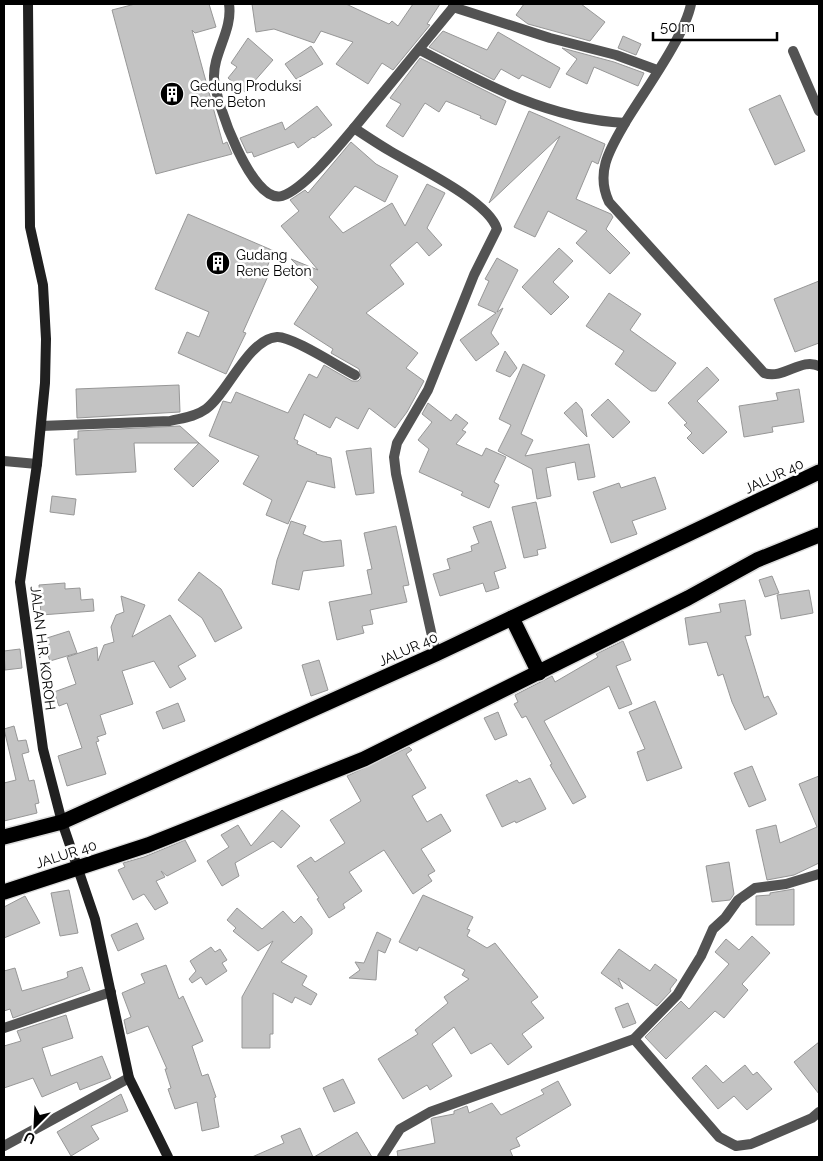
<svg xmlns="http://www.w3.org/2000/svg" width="823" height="1161" font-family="Raleway,sans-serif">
  <rect width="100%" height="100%" fill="#fff"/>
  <g fill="#c3c3c3" stroke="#979797">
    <polygon points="135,4 209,4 216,27 195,33 192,30 223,144 227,142 232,154 156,174 112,10"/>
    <polygon points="252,4 346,4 389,24 392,21 398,26 413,4 440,4 427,24 430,25 393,70 382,63 368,84 336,64 353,42 321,31 314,43 274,29 256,32"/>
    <polygon points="524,4 581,4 605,22 590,41 528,24 516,15"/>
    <polygon points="443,31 487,50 498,32 560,68 550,88 522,75 519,79 501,69 494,80 429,47"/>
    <polygon points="623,36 641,44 636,55 618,48"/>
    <polygon points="248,38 273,60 245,92 228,78 237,67 231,63"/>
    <polygon points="311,46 323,64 296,79 285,64"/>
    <polygon points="562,48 614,62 644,73 638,86 594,67 587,84 566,74 577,59"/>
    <polygon points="420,58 506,101 496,125 480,118 481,116 446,101 439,112 425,103 403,137 386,126 401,104 390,98"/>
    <polygon points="780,95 805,151 775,165 749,109"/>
    <polygon points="317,106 332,125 314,138 313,137 298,148 294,142 254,157 252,152 247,153 240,138 282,122 285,130"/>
    <polygon points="529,111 605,144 598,164 592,161 576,199 611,214 613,217 606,229 630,253 610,274 576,243 587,231 548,211 535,237 514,227 560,136 489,203"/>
    <polygon points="351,142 376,164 398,176 385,202 355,186 329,217 343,233 392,203 405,226 427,184 445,193 427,228 442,245 429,256 417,242 390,265 404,284 366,313 418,353 406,368 424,381 407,412 395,428 369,408 358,429 336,417 330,428 304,414 294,439 298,441 297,444 317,453 316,454 331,458 335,488 307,481 288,524 266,515 272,500 243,484 259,456 209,436 223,401 231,403 236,392 288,413 309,374 317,378 324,365 352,381 358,381 361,378 359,369 331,353 333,349 294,324 318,287 291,259 318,270 281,226 299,211 290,200 305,190 308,193"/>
    <polygon points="188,214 274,251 264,274 268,276 243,332 246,333 226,374 178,353 187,332 199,337 209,312 155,289"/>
    <polygon points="559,248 573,261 553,282 569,297 551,315 522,287"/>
    <polygon points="497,258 518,270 497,312 503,308 491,333 499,344 476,361 460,340 496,313 478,305 489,281 485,279"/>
    <polygon points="819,281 819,343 795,352 774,299"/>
    <polygon points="609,293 641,314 630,330 676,363 656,391 651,391 615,364 624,351 586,326"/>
    <polygon points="505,351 517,368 510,377 496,371"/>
    <polygon points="523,364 545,375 521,434 533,440 525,456 589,444 595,477 578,480 575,462 546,468 551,496 537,499 532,469 498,451 511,425 499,419"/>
    <polygon points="707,367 719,380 697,401 727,432 703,454 687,438 692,433 684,425 687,423 668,403"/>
    <polygon points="179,385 180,412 77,418 76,389"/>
    <polygon points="799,389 804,422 772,427 773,432 744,437 739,406 778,400 776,393"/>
    <polygon points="608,399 630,422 613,438 591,415"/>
    <polygon points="576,402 582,409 587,437 564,413"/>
    <polygon points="428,403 451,421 456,414 468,423 462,430 466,432 456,444 482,456 486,448 506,457 494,482 499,485 489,508 461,495 463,492 419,472 429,449 418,440 432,422 422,414"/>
    <polygon points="180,426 219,461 193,487 174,469 199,443 134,443 136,472 76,475 74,439 78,439 78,431"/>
    <polygon points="371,448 374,493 356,495 346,451"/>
    <polygon points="655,477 666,509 632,521 637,534 611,543 593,492 619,483 621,488"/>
    <polygon points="52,496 76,499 74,515 50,512"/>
    <polygon points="536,502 546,548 537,550 538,555 524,558 512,507"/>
    <polygon points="291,521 306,526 303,534 323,542 341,540 344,566 303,571 299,590 272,584 277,560"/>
    <polygon points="491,521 506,568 494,572 499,588 486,592 483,583 440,596 433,574 450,569 447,559 472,551 471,546 479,543 473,527"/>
    <polygon points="396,526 409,585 403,586 407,602 370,610 373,624 362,626 364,633 337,640 329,602 372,594 367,570 372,569 364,533"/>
    <polygon points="199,572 221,589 242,628 215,642 202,618 178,600"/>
    <polygon points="772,576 779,593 765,597 759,580"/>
    <polygon points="65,583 65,589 80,588 81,600 93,599 94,611 41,615 39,585"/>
    <polygon points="809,590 813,613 781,619 777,595"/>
    <polygon points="121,596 145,605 132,637 170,615 196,656 178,666 186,679 170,688 154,661 122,671 133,704 100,715 106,734 97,737 99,741 96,742 106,774 67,786 58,756 82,748 67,703 59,706 54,692 76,684 67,657 97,647 98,661 104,645 114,642 111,627 116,615 124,612"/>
    <polygon points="745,600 751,635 745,636 764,698 768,696 777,714 745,730 732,702 723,674 718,676 707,642 689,645 685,618 721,612 719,604"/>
    <polygon points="69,631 77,653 50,661 46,649 50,648 47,638"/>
    <polygon points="623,641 631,660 616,666 632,704 619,709 609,686 544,721 586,797 573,804 550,765 552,764 526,716 522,718 514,704 518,702 515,695 552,676 555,682 598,657 596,654"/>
    <polygon points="20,649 22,668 5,670 4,651"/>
    <polygon points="319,660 328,690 311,696 302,665"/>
    <polygon points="655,701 682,768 647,781 637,752 645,749 629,712"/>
    <polygon points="178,703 185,721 163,729 156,712"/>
    <polygon points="498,712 507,735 495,740 484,718"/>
    <polygon points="14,726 18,741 26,740 29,752 22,754 29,781 34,780 39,803 35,804 37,813 4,821 4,783 16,780 4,729"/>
    <polygon points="409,747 412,750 406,754 426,788 412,796 427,822 441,814 451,831 421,849 435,871 428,875 432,881 413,894 384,850 349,872 362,891 343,904 345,908 329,918 317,899 319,898 297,866 311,857 315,862 345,843 330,820 361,801 347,776"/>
    <polygon points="752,766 766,800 749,807 734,773"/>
    <polygon points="819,776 819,863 794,875 767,880 756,830 776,825 780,843 817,827 799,784"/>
    <polygon points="530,778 546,809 516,823 515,821 502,827 486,795 517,780 519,783"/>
    <polygon points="282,810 300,826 281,848 273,841 235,863 239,876 222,886 207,861 229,847 221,835 238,825 251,846"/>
    <polygon points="185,840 196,861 167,876 161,871 165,877 156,881 168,903 155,910 144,894 133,900 118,870 125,867 123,863 144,857"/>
    <polygon points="729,862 734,894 730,900 712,902 706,866"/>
    <polygon points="794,889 794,925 756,925 756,896 770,895 770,893"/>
    <polygon points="69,890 78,933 60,936 51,893"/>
    <polygon points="423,895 473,917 467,929 470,930 467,936 487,948 495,943 538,997 531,1002 544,1018 522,1034 532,1047 508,1065 491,1043 471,1054 454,1027 432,1044 452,1076 430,1090 427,1085 403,1099 378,1059 418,1034 415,1030 448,1003 444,997 469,979 462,975 465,970 419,947 417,951 399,942"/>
    <polygon points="25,896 40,923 4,938 4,907"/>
    <polygon points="237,908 262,929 283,911 294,923 301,916 312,929 312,934 281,962 307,976 302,985 317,994 311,1005 295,997 292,1003 273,993 273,1034 270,1034 270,1048 242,1048 242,997 273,941 258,951 233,931 236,928 227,920"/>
    <polygon points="137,923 144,939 118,951 111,935"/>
    <polygon points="377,932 391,939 385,953 378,950 376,980 349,978 360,970 355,962 364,963"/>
    <polygon points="752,936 770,953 742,984 748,990 724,1018 715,1011 666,1059 645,1037 681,1001 689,1009 729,964 715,952 726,939 739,950"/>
    <polygon points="211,947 215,952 220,949 227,960 222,963 227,971 206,985 201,977 192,983 189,979 196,971 190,961"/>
    <polygon points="619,949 650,971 655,964 677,980 670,989 671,991 657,1006 618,978 623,989 601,973"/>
    <polygon points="166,965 179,999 183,996 203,1041 192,1046 202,1076 208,1074 216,1097 214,1098 219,1127 202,1131 197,1102 175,1109 168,1089 171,1088 165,1069 167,1069 148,1026 127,1034 124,1020 131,1017 122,993 145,983 141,974"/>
    <polygon points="82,967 90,990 13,1018 10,1009 4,1011 4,971 15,968 22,991 64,979 68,977 67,972"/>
    <polygon points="628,1003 636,1023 623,1028 615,1008"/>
    <polygon points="66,1015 73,1038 42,1048 51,1076 102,1056 111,1078 80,1090 77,1082 42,1097 33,1078 4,1088 4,1046 21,1041 17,1031"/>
    <polygon points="819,1042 819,1094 794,1062"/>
    <polygon points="706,1065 723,1083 745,1065 753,1075 757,1072 772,1089 747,1110 734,1096 718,1109 692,1078"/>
    <polygon points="343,1079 355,1103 334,1112 323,1088"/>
    <polygon points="558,1081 571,1105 516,1138 520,1146 510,1150 513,1157 398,1157 397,1151 435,1143 431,1119 433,1118 454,1114 454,1111 467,1106 469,1113 492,1103 501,1115 544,1094 541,1090"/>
    <polygon points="121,1094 128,1111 91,1126 99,1139 71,1156 57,1132"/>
    <polygon points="300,1128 313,1157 252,1157 284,1143 281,1136"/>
    <polygon points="357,1132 372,1157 314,1157"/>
  </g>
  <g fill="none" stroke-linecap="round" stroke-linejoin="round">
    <g stroke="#dbdbdb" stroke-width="18">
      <g id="highway">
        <polyline points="512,618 539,673"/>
        <polyline points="4,837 62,822 436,654 819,472"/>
        <polyline points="4,892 148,845 364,759 688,598 757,560 819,535"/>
      </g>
    </g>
    <polyline stroke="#535353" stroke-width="10" points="793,51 819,111"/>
    <g stroke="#535353" stroke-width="10">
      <path d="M 229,4 C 233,30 213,53 214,78 C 215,101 252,205 282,196 C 304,189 339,146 354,128"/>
      <polyline points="453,7 550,38 616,55 657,70"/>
      <path d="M 420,50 C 486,85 549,119 625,123 C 643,93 685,36 691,4"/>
      <path d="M 625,123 C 610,149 595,172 609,202 L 764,373 C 784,380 801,357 819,366"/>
      <path d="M 41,426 L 170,421 C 182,418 195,417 206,409 C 228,393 248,339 277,337 C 292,336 339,367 355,375"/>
      <polyline points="4,461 37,464"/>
      <path d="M 436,654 L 396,474 L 394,457 L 397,443 L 428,390 L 474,275 L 497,229 C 489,201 415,166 390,151 C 378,144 366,136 354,128 L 456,4"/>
      <polyline points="4,1028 111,992"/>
      <polyline points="634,1039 719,1137 736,1146 751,1144 812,1118 819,1112"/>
      <polyline points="4,1146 129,1078"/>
      <polyline points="382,1157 400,1129 430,1112 634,1039 677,995 701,956 713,929 725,918 738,900 755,888 786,884 819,874"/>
    </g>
    <polyline stroke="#202020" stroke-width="10" points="28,4 30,227 43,285 46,339 45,383 37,464 20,582 43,749 62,822 95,919 129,1078 168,1157"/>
    <use href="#highway" stroke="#000" stroke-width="15"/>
  </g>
  <defs>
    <g id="building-disc" transform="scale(1.25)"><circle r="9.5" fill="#000" stroke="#fff"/><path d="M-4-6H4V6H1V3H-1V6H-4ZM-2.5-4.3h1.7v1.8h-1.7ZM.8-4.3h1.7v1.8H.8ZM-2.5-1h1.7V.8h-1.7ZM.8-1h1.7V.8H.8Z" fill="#fff"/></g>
  </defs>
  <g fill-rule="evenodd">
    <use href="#building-disc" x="172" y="94"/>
    <use href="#building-disc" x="218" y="263"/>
  </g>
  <g text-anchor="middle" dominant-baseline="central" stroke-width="5" stroke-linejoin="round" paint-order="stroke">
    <g font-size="14" fill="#000" stroke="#fff" text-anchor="start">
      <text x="190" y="86">Gedung Produksi<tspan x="190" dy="16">Rene Beton</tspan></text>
      <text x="236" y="255">Gudang<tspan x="236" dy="16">Rene Beton</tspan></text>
    </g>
    <g font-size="14" fill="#000" stroke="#fff">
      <text transform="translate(774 476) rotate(-25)">JALUR 40</text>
      <text transform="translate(43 648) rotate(83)">JALAN H.R. KOROH</text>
      <text transform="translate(408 649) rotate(-24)">JALUR 40</text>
      <text transform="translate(66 854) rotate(-18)">JALUR 40</text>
    </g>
  </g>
  <rect width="823" height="1161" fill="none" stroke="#000000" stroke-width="10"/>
  <g transform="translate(35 1126) rotate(204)" stroke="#ffffff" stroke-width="4" paint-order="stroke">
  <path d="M0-4L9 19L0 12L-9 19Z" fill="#000000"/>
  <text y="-8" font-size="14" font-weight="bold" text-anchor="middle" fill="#000000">U</text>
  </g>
  <path d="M653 32v8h124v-8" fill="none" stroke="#000000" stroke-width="2.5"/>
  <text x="660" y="32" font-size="15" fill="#000000" stroke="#ffffff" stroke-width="4" paint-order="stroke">50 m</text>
</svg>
